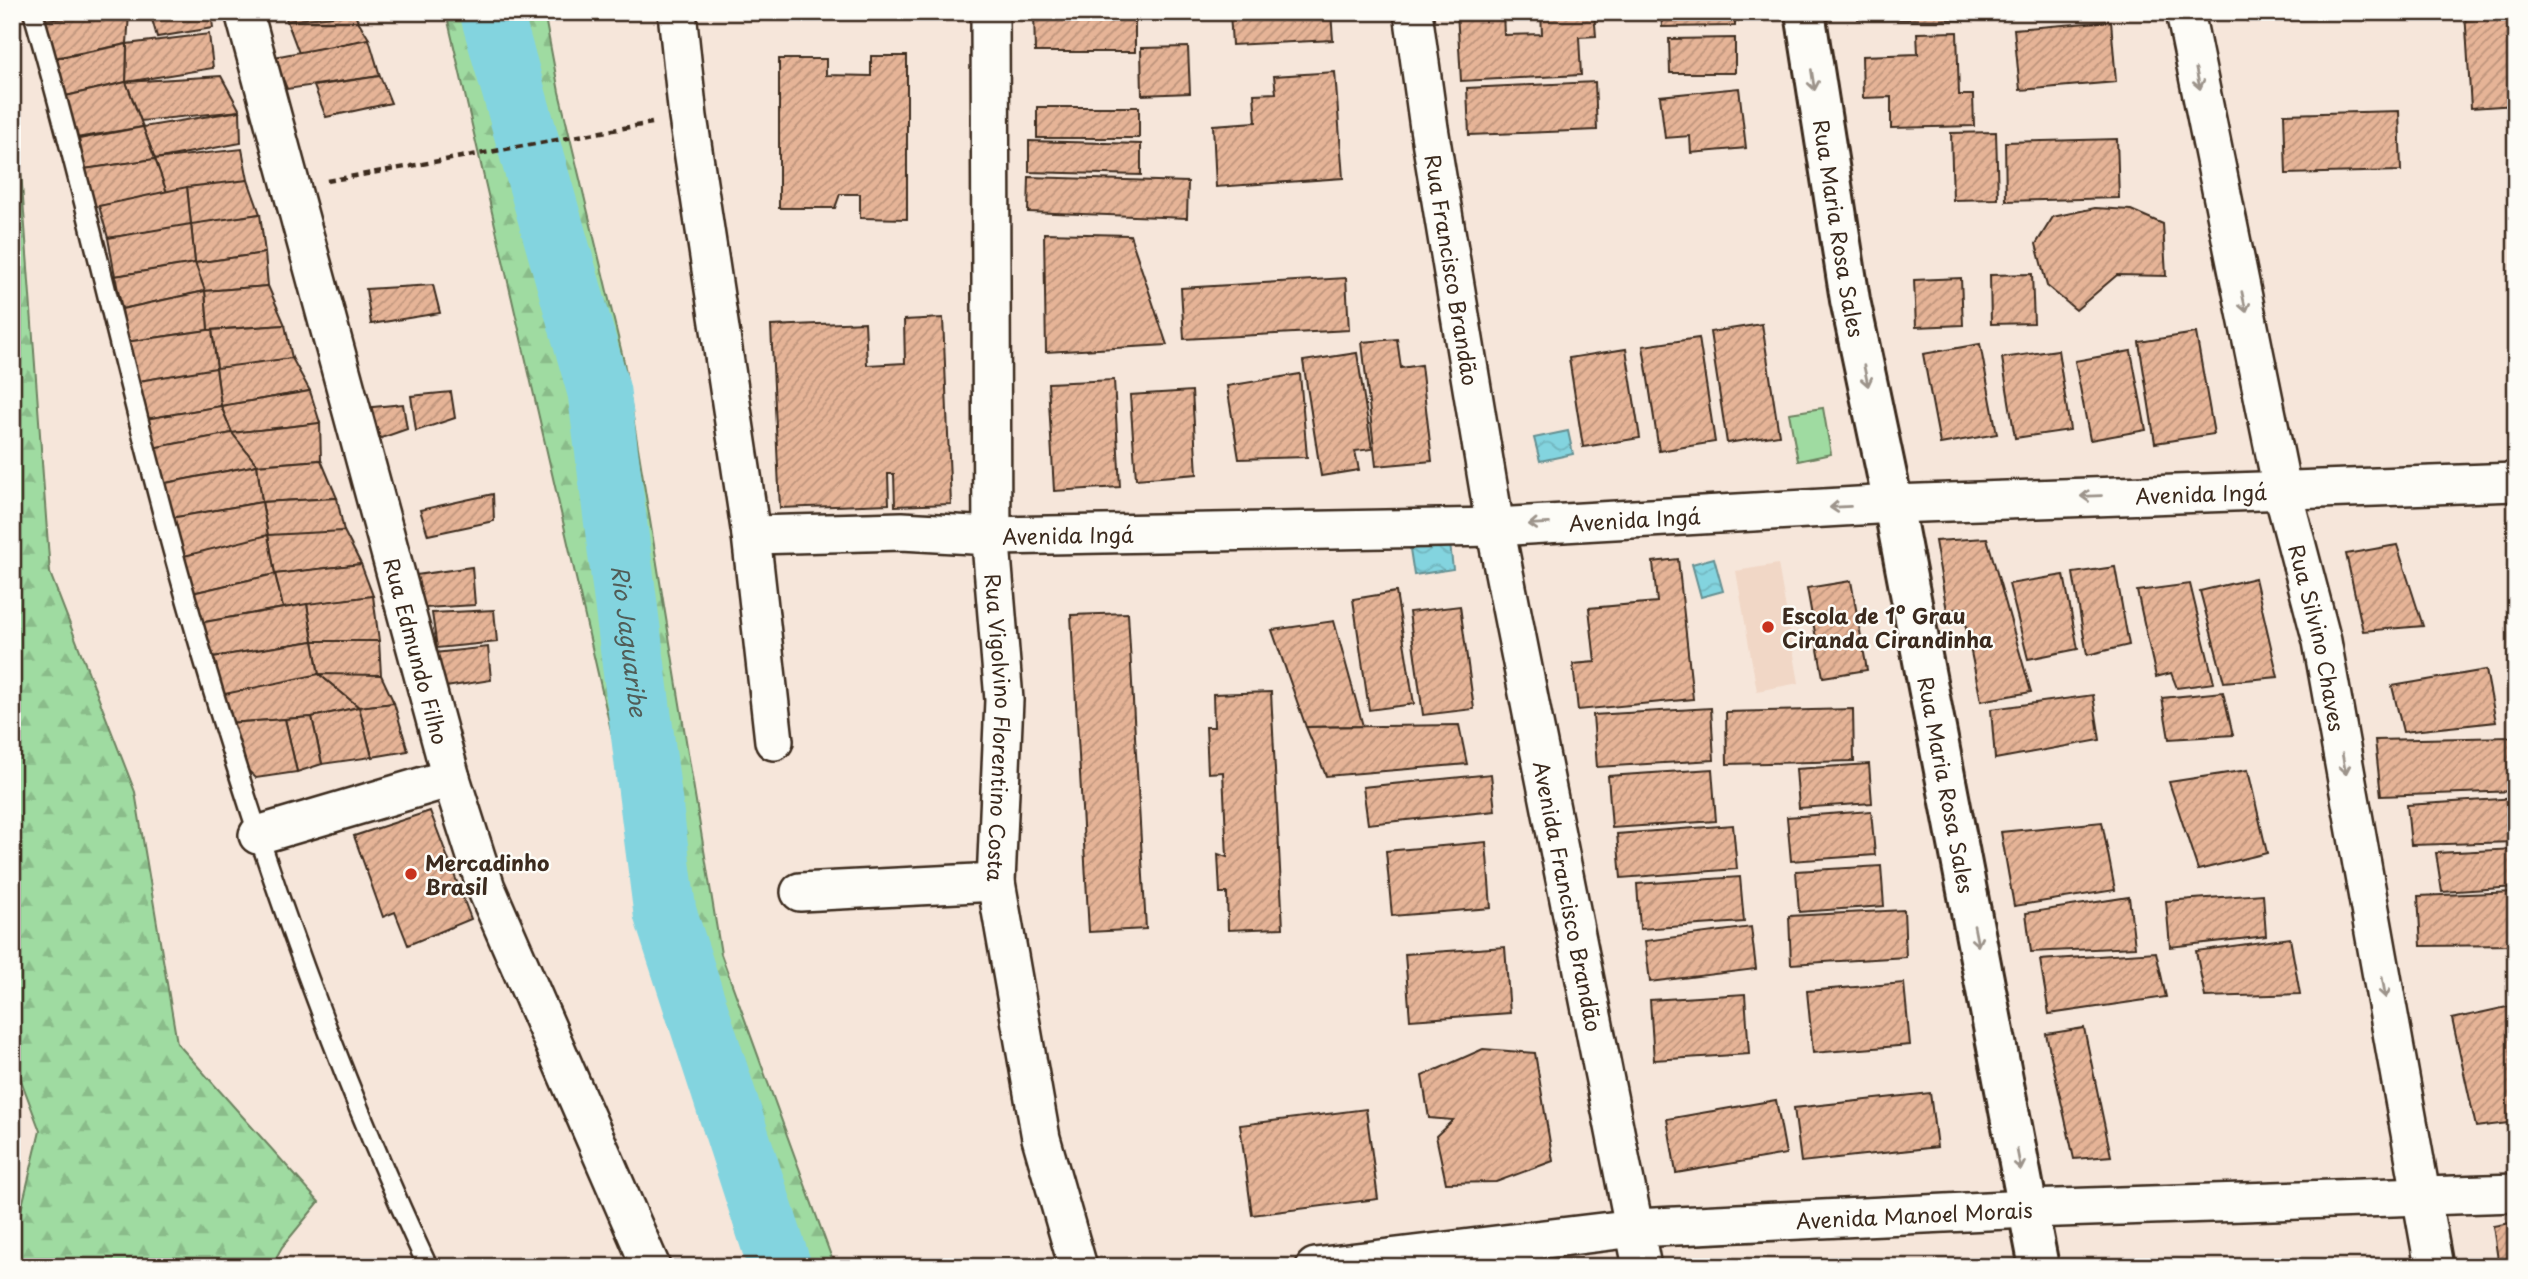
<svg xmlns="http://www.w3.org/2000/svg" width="2528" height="1279" font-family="'Playpen Sans',sans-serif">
  <defs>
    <pattern id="forest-firs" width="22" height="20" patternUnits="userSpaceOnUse" patternTransform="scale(1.75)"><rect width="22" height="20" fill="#9fdba1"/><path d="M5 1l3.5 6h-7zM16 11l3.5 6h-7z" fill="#8abc8a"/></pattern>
    <pattern id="water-waves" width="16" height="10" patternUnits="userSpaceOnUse" patternTransform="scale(1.75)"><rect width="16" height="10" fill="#83d4df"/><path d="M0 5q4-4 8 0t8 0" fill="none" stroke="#72b6bf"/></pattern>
    <pattern id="building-hatch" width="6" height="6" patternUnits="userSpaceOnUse" patternTransform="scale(1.75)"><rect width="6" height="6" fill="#e6b497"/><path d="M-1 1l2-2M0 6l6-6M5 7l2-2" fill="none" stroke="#bc937b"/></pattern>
  </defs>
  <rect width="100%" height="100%" fill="#f6e6da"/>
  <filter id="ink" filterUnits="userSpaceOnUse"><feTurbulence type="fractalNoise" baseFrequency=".0143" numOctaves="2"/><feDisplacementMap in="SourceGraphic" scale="14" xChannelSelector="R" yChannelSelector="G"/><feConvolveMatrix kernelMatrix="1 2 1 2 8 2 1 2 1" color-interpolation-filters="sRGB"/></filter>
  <g filter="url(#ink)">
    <polygon fill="#f1d7c6" points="1778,564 1799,683 1757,691 1736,571"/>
    <g fill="url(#forest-firs)" stroke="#6d8260" stroke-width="2">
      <polygon points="446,12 544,12 559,92 624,362 721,954 835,1267 751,1267 700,1118"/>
      <polygon points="12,46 50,573 135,792 177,1043 319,1202 282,1247 271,1267 12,1267 12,1248 40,1131 12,1056"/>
    </g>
    <polygon fill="#9fdba1" stroke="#6d8260" stroke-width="2" points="1823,408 1831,454 1798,461 1789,413"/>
    <g fill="url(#water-waves)" stroke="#669092" stroke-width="2">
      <polygon points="1568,431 1573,454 1540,461 1534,438"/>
      <polygon points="1450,544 1453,569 1414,575 1410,549"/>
      <polygon points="1714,558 1723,591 1701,597 1692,564"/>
    </g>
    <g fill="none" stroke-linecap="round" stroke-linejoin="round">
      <path stroke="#83d4df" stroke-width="63" id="s1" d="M 491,12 L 599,392 L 665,913 L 780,1267"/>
    </g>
    <g fill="url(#building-hatch)" stroke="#3b2a1e" stroke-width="2">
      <polygon points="43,12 94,12 95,17 44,17"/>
      <polygon points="150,12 211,12 213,28 157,37"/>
      <polygon points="284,12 353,12 354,14 287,21"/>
      <polygon points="1034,12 1135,12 1135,52 1035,52"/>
      <polygon points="1230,12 1331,12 1333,40 1232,45"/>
      <polygon points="1457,12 1503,12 1504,35 1542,34 1541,12 1594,12 1596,36 1579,37 1581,75 1461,81"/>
      <polygon points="1661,12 1735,12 1735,26 1662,27"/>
      <polygon points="1858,12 1975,12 1975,20 1858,19"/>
      <polygon points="2033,12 2120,12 2120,13 2034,17"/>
      <polygon points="2247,12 2368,12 2368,17 2247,21"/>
      <polygon points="2465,12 2516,12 2516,105 2471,108"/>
      <polygon points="129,13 127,44 54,58 44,20"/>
      <polygon points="354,14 369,39 299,53 287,21"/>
      <polygon points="2111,21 2116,82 2020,90 2014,29"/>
      <polygon points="1957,32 1959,95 1973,95 1974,126 1891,128 1891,97 1863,98 1862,56 1918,54 1917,33"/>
      <polygon points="209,34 213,68 126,82 127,44"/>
      <polygon points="1735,38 1735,73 1670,73 1669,39"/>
      <polygon points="369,39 380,76 287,89 274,57"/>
      <polygon points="127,44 126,82 66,96 55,59"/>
      <polygon points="1188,47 1190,93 1142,95 1141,48"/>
      <polygon points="871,56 907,56 907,219 860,218 860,194 840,194 835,208 779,208 779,59 826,59 826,75 871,76"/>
      <polygon points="1335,72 1343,178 1216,187 1213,125 1256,122 1254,94 1276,93 1274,76"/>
      <polygon points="221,76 240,111 141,121 126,82"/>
      <polygon points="380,76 391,103 326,117 314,86"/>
      <polygon points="126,82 143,127 76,138 66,96"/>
      <polygon points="1595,82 1597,130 1469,135 1467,88"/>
      <polygon points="1739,88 1746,148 1691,153 1690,136 1665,138 1660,96"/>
      <rect x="1037" y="107" width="102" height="31"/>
      <polygon points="240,111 241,143 155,159 143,127"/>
      <polygon points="2399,111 2401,171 2286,174 2284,114"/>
      <polygon points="143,127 155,159 84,169 79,139"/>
      <polygon points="1996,132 1998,199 1953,200 1951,133"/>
      <polygon points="2117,139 2119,198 2006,201 2005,142"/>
      <polygon points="1029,141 1141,144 1141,175 1029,172"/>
      <polygon points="242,149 248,180 167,193 155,159"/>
      <polygon points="155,159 167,193 95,207 84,169"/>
      <polygon points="1029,177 1188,182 1187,218 1028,212"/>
      <polygon points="248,180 260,214 191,225 187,187"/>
      <polygon points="187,187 191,225 108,238 99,206"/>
      <polygon points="2095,208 2131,210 2163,224 2166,276 2117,275 2076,310 2047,286 2036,244 2053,217"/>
      <polygon points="260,214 265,253 195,263 191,224"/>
      <polygon points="191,224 195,263 115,276 108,238"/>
      <polygon points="1044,233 1130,235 1167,345 1046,352"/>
      <polygon points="265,253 268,286 205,291 195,263"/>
      <polygon points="195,263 205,291 122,309 115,276"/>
      <polygon points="2032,274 2034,323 1991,324 1990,275"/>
      <polygon points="1346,278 1349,330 1184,339 1181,288"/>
      <polygon points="1961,278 1963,325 1916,327 1914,280"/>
      <polygon points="433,285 440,313 371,324 366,289"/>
      <polygon points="268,286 285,325 208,330 205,291"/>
      <polygon points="205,291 208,330 126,342 122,309"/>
      <polygon points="943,318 951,504 895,506 894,474 888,474 889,504 780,508 771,326 865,322 867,365 905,363 904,320"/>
      <polygon points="1762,324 1779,435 1727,443 1710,332"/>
      <polygon points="285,325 292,358 217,369 212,330"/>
      <polygon points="208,330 212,330 217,369 133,382 126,342"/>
      <polygon points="2196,333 2214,434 2155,443 2139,342"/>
      <polygon points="1699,338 1715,442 1659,451 1643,346"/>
      <polygon points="1397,339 1401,368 1421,365 1432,461 1376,466 1362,342"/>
      <polygon points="1980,344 1997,434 1940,444 1923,354"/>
      <polygon points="1626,349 1640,438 1583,447 1569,358"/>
      <polygon points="2058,350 2070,430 2015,438 2002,358"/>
      <polygon points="2131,351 2146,430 2090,440 2075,361"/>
      <polygon points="1357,353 1372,449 1355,451 1359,470 1321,476 1303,361"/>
      <polygon points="292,358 310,391 221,406 216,368"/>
      <polygon points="216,368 221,406 140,420 133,382"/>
      <polygon points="1300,374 1307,457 1239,459 1227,386"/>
      <polygon points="1114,380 1120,487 1054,491 1048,383"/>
      <polygon points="310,391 320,423 232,433 221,406"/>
      <polygon points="1192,391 1197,474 1136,479 1130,395"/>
      <polygon points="451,392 455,418 416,431 411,396"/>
      <polygon points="403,404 407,429 367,443 363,408"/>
      <polygon points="221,406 232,433 147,449 140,420"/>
      <polygon points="320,423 321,460 257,465 232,433"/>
      <polygon points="232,433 257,465 161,484 152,448"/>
      <polygon points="321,460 337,498 262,502 257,465"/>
      <polygon points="257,465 262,502 171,518 161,484"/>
      <polygon points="493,494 494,521 428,535 420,510"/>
      <polygon points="337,498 344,531 269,542 262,502"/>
      <polygon points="262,502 269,542 184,556 171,518"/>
      <polygon points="344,531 361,564 275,574 268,535"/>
      <polygon points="268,535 275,574 188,594 184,556"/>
      <polygon points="1987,538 2031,692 1981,701 1962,608 1947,611 1935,541"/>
      <polygon points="2397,545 2423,626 2363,631 2346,554"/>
      <polygon points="1678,559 1693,699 1578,710 1573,664 1595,662 1589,608 1657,602 1653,562"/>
      <polygon points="361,564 373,596 283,608 275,574"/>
      <polygon points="472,567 475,605 425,608 409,576"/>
      <polygon points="2115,567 2129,645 2087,655 2073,573"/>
      <polygon points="275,574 283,608 199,623 188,594"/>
      <polygon points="2064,575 2078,649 2028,659 2009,584"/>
      <polygon points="2255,578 2278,677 2224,682 2200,591"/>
      <polygon points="1851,581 1867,670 1823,677 1807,588"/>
      <polygon points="2190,584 2214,683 2177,688 2171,673 2156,677 2137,591"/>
      <polygon points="1396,592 1414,704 1369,710 1353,599"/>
      <polygon points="373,596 379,641 313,641 307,604"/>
      <polygon points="307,604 313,641 213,657 199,623"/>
      <polygon points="1460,606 1474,709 1423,715 1409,612"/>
      <polygon points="494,610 497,642 437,648 432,613"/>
      <polygon points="1128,613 1146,929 1089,932 1071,615"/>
      <polygon points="1334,621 1363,726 1306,727 1272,630"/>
      <polygon points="313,641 379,641 381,675 320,681"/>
      <polygon points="313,641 320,681 220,695 213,657"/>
      <polygon points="488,647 491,680 439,688 435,653"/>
      <polygon points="2486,670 2496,722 2403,732 2392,686"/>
      <polygon points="319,674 359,707 312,717 228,723 220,695"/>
      <polygon points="319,674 381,675 394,703 359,707"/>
      <polygon points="1271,692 1283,928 1228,930 1227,893 1220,893 1218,854 1227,857 1223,772 1208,773 1206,727 1214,727 1213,694"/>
      <polygon points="2223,692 2233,735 2169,739 2162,698"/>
      <polygon points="2093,695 2100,740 1995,759 1991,709"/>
      <polygon points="394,703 408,751 372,757 359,707"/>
      <polygon points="359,707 372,757 322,764 312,717"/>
      <polygon points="1711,708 1714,760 1597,767 1593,715"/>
      <polygon points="1853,709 1854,761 1727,764 1726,712"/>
      <polygon points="312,717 322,764 297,772 285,719"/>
      <polygon points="285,719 297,772 256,778 238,761 228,723"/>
      <polygon points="1459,725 1467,764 1326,776 1306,727"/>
      <polygon points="2511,737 2516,757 2516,791 2381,796 2375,740"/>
      <polygon points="1869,764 1872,803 1799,808 1796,769"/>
      <polygon points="1712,769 1716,821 1612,828 1608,776"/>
      <polygon points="2248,770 2267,853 2198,870 2169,782"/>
      <polygon points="1491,774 1495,811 1368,824 1363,787"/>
      <polygon points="2516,798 2516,842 2411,845 2407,805"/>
      <polygon points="430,811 471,919 408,945 395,912 383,917 354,836"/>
      <polygon points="1871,811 1875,855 1791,861 1787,817"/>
      <polygon points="2102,822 2115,890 2014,906 2001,832"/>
      <polygon points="1733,825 1737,869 1621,878 1617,834"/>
      <polygon points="1486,842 1491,908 1392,916 1386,851"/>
      <polygon points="2516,849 2516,887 2442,892 2436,853"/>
      <polygon points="1881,866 1884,906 1799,912 1796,871"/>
      <polygon points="1740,877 1744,922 1640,929 1637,884"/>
      <polygon points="2516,892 2516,945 2421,946 2418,896"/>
      <polygon points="2263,894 2266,936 2170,947 2166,901"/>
      <polygon points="2129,897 2135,947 2031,952 2026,913"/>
      <polygon points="1904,910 1906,957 1791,964 1789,916"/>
      <polygon points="1751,927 1756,969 1650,982 1645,941"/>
      <polygon points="2290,938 2300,994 2205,997 2196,951"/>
      <polygon points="1505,947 1510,1013 1410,1020 1405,954"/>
      <polygon points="2156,952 2166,997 2049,1014 2040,960"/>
      <polygon points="1904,983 1910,1045 1813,1053 1807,991"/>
      <polygon points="1745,994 1749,1054 1654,1060 1650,1000"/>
      <polygon points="2516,1005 2516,1122 2476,1127 2452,1019"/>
      <polygon points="2084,1028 2111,1156 2074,1159 2046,1034"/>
      <polygon points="1483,1049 1535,1053 1553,1161 1496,1182 1446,1183 1436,1136 1453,1120 1429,1118 1422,1076"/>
      <polygon points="1930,1093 1937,1147 1801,1162 1794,1108"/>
      <polygon points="1776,1100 1786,1154 1676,1173 1667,1119"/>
      <polygon points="1366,1109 1378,1199 1252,1215 1240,1125"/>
      <polygon points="2516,1222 2516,1267 2499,1267 2493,1226"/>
    </g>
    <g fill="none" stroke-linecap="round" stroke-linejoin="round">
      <g stroke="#3b2a1e" stroke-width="23">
        <path id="service" d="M 33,12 C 89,205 130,402 185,595 C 250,825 327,1051 428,1267"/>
      </g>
      <g stroke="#3b2a1e" stroke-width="42">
        <g id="minor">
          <path id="s2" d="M 244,12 L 451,778 L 486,888 L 651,1267"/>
          <polyline points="677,12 688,117 751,535 774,741"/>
          <path id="s3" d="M 990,12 L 992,555 L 1004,700 L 996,882 L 1041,1138 L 1078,1267"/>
          <path id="s4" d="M 1413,12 L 1429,128 L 1495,527 L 1642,1267"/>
          <path id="s5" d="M 2185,12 L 2282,489 L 2322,641 L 2434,1267"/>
          <path id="s6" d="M 751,535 L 902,531 L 991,536 L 1495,527 L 1893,504 L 2516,482"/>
          <polyline points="258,835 451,778"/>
          <polyline points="800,892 996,882"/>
          <path id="s7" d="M 1315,1267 L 1635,1228 L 2028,1209 L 2516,1193"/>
        </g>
      </g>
      <g stroke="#3b2a1e" stroke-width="44">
        <g id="secondary">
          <path id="s8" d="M 1805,12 L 1850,300 L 1893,504 L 2039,1267"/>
        </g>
      </g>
      <polyline stroke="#3b2a1e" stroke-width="4.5" stroke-dasharray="7 5" stroke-linecap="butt" points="327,181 652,123"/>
      <use href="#service" stroke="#fdfcf7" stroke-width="18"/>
      <use href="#minor" stroke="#fdfcf7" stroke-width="37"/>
      <use href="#secondary" stroke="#fdfcf7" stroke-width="38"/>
    </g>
    <defs><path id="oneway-shaft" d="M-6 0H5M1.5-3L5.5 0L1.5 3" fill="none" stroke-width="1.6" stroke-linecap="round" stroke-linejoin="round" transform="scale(1.75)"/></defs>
    <g stroke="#9c938a">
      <use href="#oneway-shaft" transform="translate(2198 79) rotate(78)"/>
      <use href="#oneway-shaft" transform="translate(1813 80) rotate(81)"/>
      <use href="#oneway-shaft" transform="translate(2244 302) rotate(78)"/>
      <use href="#oneway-shaft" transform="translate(1866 376) rotate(78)"/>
      <use href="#oneway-shaft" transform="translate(2091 496) rotate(178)"/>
      <use href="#oneway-shaft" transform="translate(1840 507) rotate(177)"/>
      <use href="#oneway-shaft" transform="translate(1539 524) rotate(177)"/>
      <use href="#oneway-shaft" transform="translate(2344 764) rotate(80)"/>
      <use href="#oneway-shaft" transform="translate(1976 936) rotate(79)"/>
      <use href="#oneway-shaft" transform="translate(2384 988) rotate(80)"/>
      <use href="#oneway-shaft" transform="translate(2019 1160) rotate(79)"/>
    </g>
  </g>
  <g fill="#c8321e" stroke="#fdfcf7" stroke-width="2.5">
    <circle cx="1768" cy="627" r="7"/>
    <circle cx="411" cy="874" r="7"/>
  </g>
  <g text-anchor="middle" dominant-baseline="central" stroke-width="5" stroke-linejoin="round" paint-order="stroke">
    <g font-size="21" fill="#3b2a1e" stroke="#fdfcf7">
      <text stroke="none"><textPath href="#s8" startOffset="219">Rua Maria Rosa Sales</textPath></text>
      <text stroke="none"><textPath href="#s4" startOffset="261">Rua Francisco Brandão</textPath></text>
      <text stroke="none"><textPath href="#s6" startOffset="1451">Avenida Ingá</textPath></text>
      <text stroke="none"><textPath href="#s6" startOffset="884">Avenida Ingá</textPath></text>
      <text stroke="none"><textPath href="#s6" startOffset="317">Avenida Ingá</textPath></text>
      <text stroke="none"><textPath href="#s5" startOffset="640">Rua Silvino Chaves</textPath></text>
      <text stroke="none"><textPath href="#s2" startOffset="662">Rua Edmundo Filho</textPath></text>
      <text stroke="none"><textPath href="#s3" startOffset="716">Rua Vigolvino Florentino Costa</textPath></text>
      <text stroke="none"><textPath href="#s8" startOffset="786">Rua Maria Rosa Sales</textPath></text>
      <text stroke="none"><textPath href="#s4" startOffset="898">Avenida Francisco Brandão</textPath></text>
      <text stroke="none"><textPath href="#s7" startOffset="602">Avenida Manoel Morais</textPath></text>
    </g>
    <g font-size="21" font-weight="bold" fill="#3b2a1e" stroke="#fdfcf7" text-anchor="start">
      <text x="1782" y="615">Escola de 1º Grau<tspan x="1782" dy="24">Ciranda Cirandinha</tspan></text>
      <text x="425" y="862">Mercadinho<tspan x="425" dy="24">Brasil</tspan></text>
    </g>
    <g font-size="23" font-style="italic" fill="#515d58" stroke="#fdfcf7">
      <text stroke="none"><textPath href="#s1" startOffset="646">Rio Jaguaribe</textPath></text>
    </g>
  </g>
  <rect width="2528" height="1279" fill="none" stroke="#fdfcf7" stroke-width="42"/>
  <rect x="21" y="21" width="2486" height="1237" fill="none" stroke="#3b2a1e" stroke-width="2.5" filter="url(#ink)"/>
</svg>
